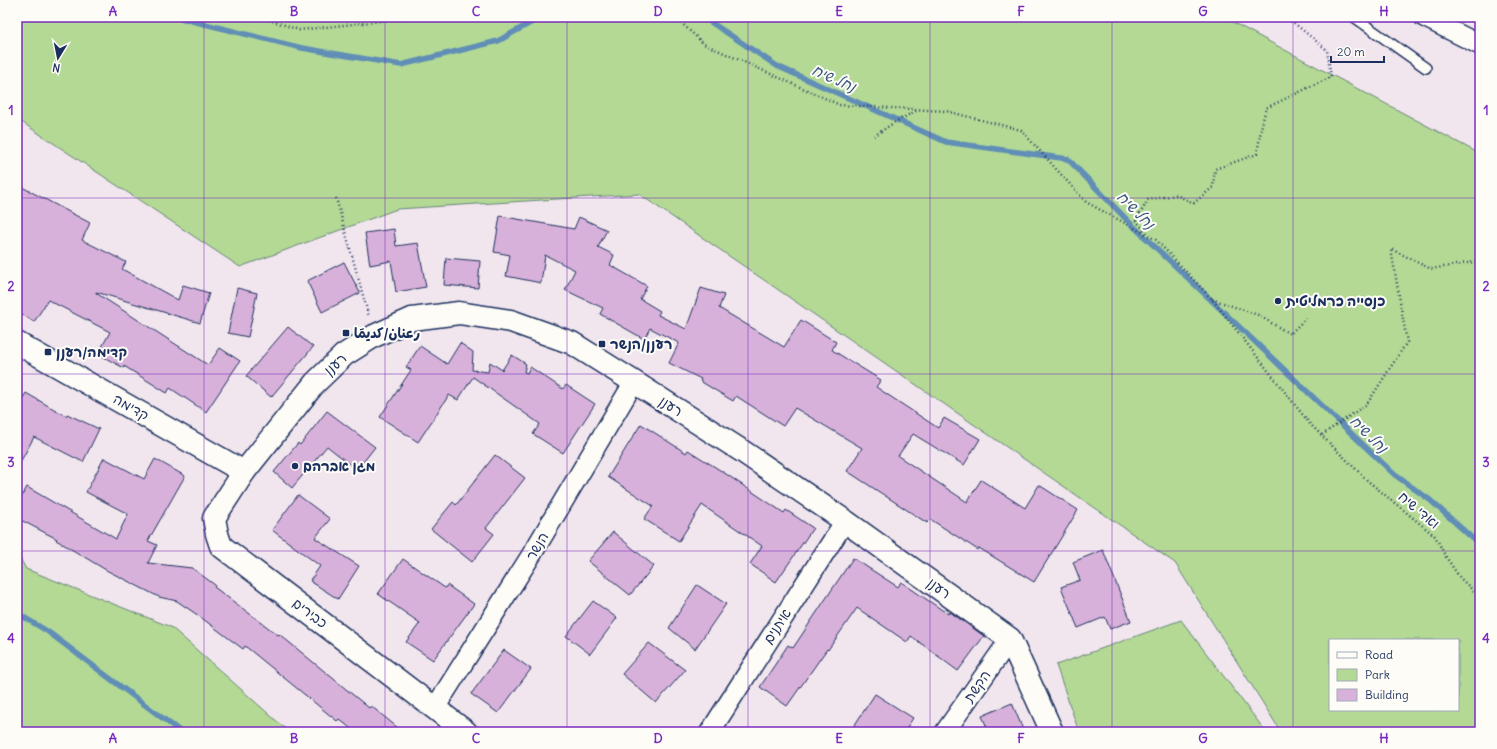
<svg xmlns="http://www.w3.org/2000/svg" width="1497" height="749" font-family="Delius,'Playpen Sans Arabic','Playpen Sans Hebrew',sans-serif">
  <rect width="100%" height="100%" fill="#f2e6ee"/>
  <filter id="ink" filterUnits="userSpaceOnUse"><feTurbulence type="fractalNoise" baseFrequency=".025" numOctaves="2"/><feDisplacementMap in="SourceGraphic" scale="8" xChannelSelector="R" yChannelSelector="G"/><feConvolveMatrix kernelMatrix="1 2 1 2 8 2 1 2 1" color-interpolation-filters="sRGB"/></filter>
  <g filter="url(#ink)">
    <g fill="#b3d994" stroke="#678479" fill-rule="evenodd">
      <path d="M 17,17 L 1223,17 L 1480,154 L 1480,732 L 1281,732 L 1175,563 L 639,194 L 397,209 L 240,267 L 17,119 ZM 1330,640 L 1458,640 L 1458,710 L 1330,710 Z"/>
      <polygon points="17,553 26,569 171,627 289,732 17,732"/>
      <polygon points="1181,620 1266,732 1079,732 1056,665"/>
    </g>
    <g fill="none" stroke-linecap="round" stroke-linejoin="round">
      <g stroke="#618eb6" stroke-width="5.5">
        <polyline points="176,17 302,48 401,65 498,41 541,17"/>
        <polyline points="703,17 777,66 946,142 1068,159 1130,223 1395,475 1430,500 1480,545"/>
        <polyline points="17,613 47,631 181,732"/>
      </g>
    </g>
    <g fill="#d8b1da" stroke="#1b2f5e">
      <polygon points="22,187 90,223 82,240 126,262 122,269 178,300 183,285 209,293 200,323 96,292 96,293 208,365 220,348 240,361 206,412 170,388 167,393 124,366 124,368 98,354 110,332 48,300 34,322 17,311 17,197"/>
      <polygon points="500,216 574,229 579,217 607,230 598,247 614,255 610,265 647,286 640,299 660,311 658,315 686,329 701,288 724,295 719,308 784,347 801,320 836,342 832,350 881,380 876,387 938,428 944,418 980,439 964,465 913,434 898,456 967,502 981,480 1025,508 1039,485 1078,510 1034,582 979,548 978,550 930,519 927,523 847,471 862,448 795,408 783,426 736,396 733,401 700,381 701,379 669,363 679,343 650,328 644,339 600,314 603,308 565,290 575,270 545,255 541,283 506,276 510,255 494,252"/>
      <polygon points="394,229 396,246 418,243 426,287 396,292 391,261 370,265 365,233"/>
      <polygon points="446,258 480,261 478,288 444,285"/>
      <polygon points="344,262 360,293 322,312 307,281"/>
      <polygon points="237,288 257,293 248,337 228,333"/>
      <polygon points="288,327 313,347 271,397 246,376"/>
      <polygon points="460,343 473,352 472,370 488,372 490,362 502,370 512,355 526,364 524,372 527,373 530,367 563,389 566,385 595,404 563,453 533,434 540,424 473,377 458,400 449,395 418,442 380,417 411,370 406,367 420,346 447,364"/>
      <polygon points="26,393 66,416 67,414 99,429 83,462 34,437 17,468 17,408"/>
      <polygon points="327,411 375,447 357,470 327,446 292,488 274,472 298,443 300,445"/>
      <polygon points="641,424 686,453 688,450 723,472 784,513 786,510 813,528 776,582 750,564 762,546 702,505 679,541 644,519 653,506 608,477"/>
      <polygon points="495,455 525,478 486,528 494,534 472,562 431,529 453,502 456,505"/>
      <polygon points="104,458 144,479 155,459 185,476 148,541 157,545 148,563 192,568 215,585 214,587 278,635 279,634 369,708 371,706 403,732 355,732 339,719 337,721 245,646 243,649 199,616 177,601 159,597 106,570 56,540 57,539 17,518 17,505 27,487 116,539 128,514 86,492"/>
      <polygon points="298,495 330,519 315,538 359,566 338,599 310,581 320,566 272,530"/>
      <polygon points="613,532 654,566 630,595 588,561"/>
      <polygon points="1103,550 1131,621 1110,629 1105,617 1078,628 1061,587 1080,580 1073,562"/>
      <polygon points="853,558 898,587 901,582 948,614 950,612 984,636 958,671 911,636 907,642 857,608 828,650 827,649 787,706 760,687 788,645 793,648"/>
      <polygon points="403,559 445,588 447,585 474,604 433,660 406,642 420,623 378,594"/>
      <polygon points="697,585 726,604 695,649 669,628"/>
      <polygon points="593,601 617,618 590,654 566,636"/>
      <polygon points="649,643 685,670 656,703 622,674"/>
      <polygon points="504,650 531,669 498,713 471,694"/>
      <polygon points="875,694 913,718 904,732 850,732"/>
      <polygon points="1012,703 1024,732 989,732 982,716"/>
    </g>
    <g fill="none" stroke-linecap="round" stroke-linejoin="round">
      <g stroke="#1b2f5e" stroke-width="12">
        <polyline id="lane" points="1354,17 1426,68"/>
      </g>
      <g stroke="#1b2f5e" stroke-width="22">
        <g id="street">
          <polyline points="1424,17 1480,45"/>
          <polyline points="435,708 532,554 634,382"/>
          <polyline points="710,732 845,521"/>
          <polyline points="945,732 1010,639"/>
        </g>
      </g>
      <g stroke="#1b2f5e" stroke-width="25">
        <g id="secondary">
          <polyline points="17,343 244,472"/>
          <polyline points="466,732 221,546 217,534 214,518 244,472 315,383 344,355 374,336 412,319 459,313 511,321 572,343 634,382 742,451 845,521 1010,639 1052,732"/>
        </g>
      </g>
      <g stroke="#1b2f5e" stroke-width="2.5" stroke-dasharray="1 3" stroke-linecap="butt">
        <polyline points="261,17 299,30 417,17"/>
        <polyline points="675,17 704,44 840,105 946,111 1021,130 1086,202 1156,240 1212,299 1310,424 1368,481 1435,536 1446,557 1460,578 1480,597"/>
        <polyline points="874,136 895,122 918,110"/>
        <polyline points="336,198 369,317"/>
        <polyline points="1147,233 1136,221 1148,200 1176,195 1194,203 1213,187 1215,169 1257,154 1262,124 1266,108 1331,77 1327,50 1294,23 1282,17"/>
        <polyline points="1212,299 1258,315 1290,334 1306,318"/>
        <polyline points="1322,435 1367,404 1407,342 1391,249 1431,269 1480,261"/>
      </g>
      <use href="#lane" stroke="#fdfcf7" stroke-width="9"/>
      <use href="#street" stroke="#fdfcf7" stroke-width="19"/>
      <use href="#secondary" stroke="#fdfcf7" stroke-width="22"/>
    </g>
  </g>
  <path fill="none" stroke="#7b2cbf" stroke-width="1" stroke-opacity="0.55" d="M 204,17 L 204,732M 385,17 L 385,732M 567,17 L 567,732M 748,17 L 748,732M 930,17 L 930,732M 1112,17 L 1112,732M 1293,17 L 1293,732M 17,198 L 1480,198M 17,374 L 1480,374M 17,551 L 1480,551"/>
  <g fill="#1b2f5e" stroke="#fdfcf7" stroke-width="1.5">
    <circle cx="1278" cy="301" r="4"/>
    <rect x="342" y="329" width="8" height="8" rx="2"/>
    <rect x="598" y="340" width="8" height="8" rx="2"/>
    <rect x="44" y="348" width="8" height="8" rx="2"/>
    <circle cx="295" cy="466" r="4"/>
  </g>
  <g text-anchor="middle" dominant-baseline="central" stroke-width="4" stroke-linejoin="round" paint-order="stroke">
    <g font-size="14" font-weight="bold" fill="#1b2f5e" stroke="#fdfcf7" text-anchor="start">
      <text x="1286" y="301">כנסייה כרמליטית</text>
      <text x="354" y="333">رعنان/كديمَا</text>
      <text x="610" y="344">רענן/הנשר</text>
      <text x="56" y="352">קדימה/רענן</text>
      <text x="303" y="466">מגן אברהם</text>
    </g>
    <g font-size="14" fill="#1b2f5e" stroke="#fdfcf7">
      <text transform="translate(335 364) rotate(-42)">רענן</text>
      <text transform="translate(671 406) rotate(33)">רענן</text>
      <text transform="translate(131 407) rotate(30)">קדימה</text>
      <text transform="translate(1419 510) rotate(40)">ואדי שיח</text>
      <text transform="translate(537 546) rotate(-59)">הנשר</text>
      <text transform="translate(939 588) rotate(36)">רענן</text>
      <text transform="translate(310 613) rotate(37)">כבירים</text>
      <text transform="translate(777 626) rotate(-57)">איתנים</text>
      <text transform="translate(977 686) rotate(-55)">הקשת</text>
    </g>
    <g font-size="15" font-style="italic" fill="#385682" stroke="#fdfcf7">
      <text transform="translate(834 78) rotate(24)">נחל שיח</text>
      <text transform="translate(1136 210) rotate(45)">נחל שיח</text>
      <text transform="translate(1369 434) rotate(44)">נחל שיח</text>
    </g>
  </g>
  <rect width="1497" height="749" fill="none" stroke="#fdfcf7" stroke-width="44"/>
  <rect x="1329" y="639" width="130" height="72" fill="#fdfcf7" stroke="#a3aaba"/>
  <rect x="1337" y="652" width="20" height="6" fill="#fdfcf7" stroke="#a3aaba"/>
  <text x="1365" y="659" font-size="12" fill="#1b2f5e">Road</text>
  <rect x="1337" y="669" width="20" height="12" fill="#b3d994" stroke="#a3aaba"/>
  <text x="1365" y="679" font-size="12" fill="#1b2f5e">Park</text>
  <rect x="1337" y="689" width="20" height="12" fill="#d8b1da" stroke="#a3aaba"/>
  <text x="1365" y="699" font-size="12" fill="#1b2f5e">Building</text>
  <g transform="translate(58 58) rotate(190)" stroke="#fdfcf7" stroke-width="3" paint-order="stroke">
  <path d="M0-3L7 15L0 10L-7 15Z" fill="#1b2f5e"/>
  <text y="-6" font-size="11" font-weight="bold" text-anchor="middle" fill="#1b2f5e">N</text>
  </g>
  <path d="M1331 56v6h53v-6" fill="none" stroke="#1b2f5e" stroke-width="2"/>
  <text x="1337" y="56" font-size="12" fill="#1b2f5e" stroke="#fdfcf7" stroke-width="3" paint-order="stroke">20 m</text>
  <rect x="22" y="22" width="1453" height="705" fill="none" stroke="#7b2cbf" stroke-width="1.5"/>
  <g font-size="13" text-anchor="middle" font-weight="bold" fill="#7b2cbf">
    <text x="113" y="16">A</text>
    <text x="294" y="16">B</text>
    <text x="476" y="16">C</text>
    <text x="658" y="16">D</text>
    <text x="839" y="16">E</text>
    <text x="1021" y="16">F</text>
    <text x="1203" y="16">G</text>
    <text x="1384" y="16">H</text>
    <text x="11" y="115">1</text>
    <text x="1486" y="115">1</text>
    <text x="11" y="291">2</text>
    <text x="1486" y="291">2</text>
    <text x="11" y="467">3</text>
    <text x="1486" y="467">3</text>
    <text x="11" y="643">4</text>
    <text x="1486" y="643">4</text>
    <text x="113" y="743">A</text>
    <text x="294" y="743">B</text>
    <text x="476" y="743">C</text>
    <text x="658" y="743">D</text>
    <text x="839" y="743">E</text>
    <text x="1021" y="743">F</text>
    <text x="1203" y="743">G</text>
    <text x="1384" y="743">H</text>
  </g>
</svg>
